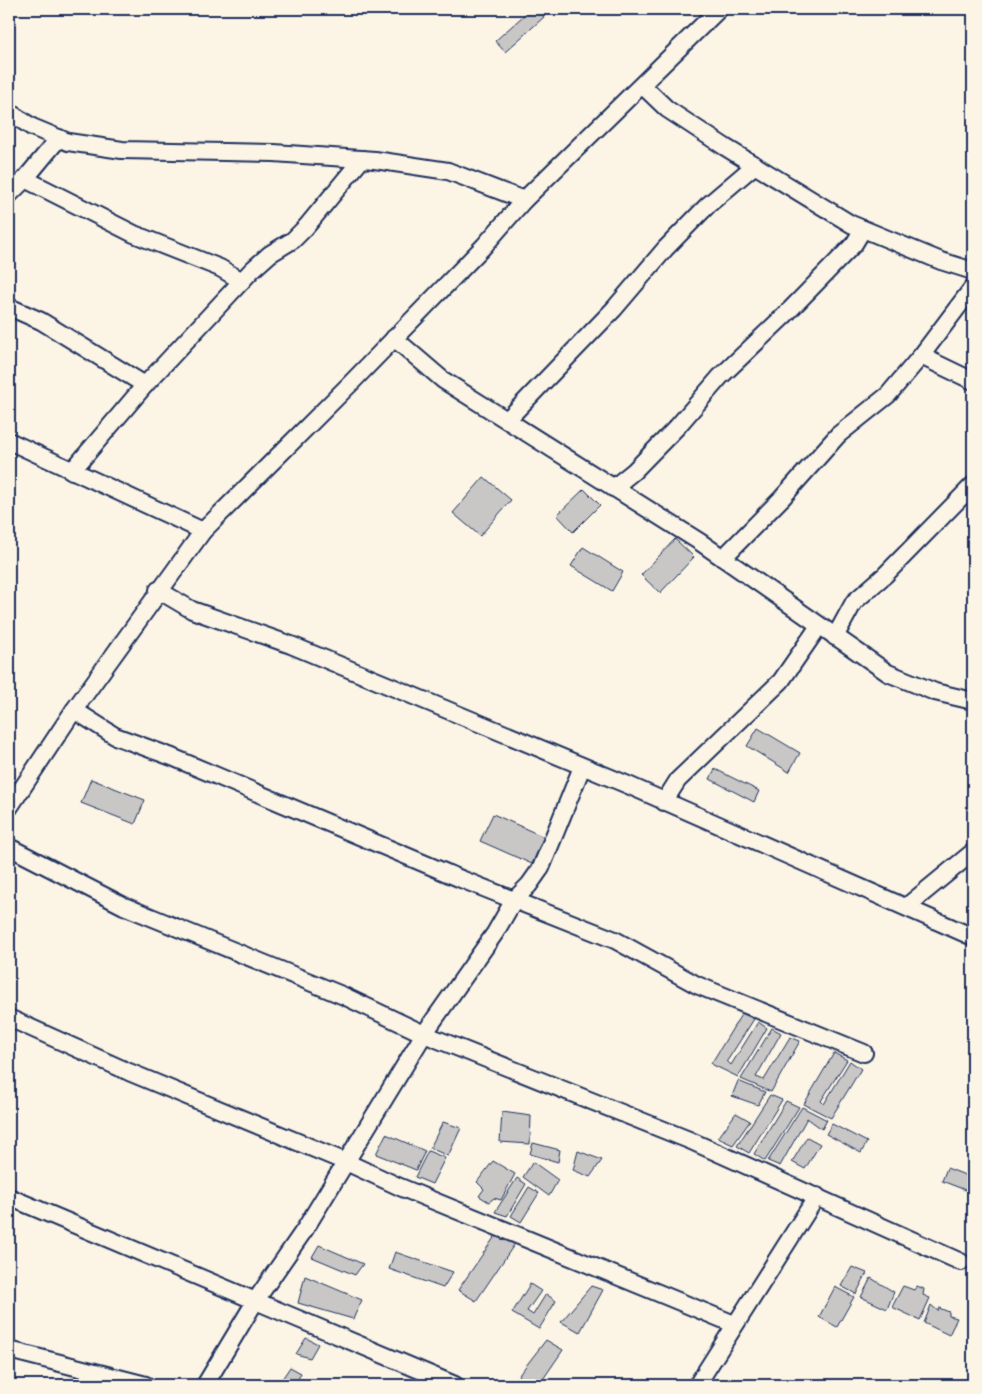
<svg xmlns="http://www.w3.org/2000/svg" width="982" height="1394" font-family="'Shantell Sans',sans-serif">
  <rect width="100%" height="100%" fill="#fcf5e5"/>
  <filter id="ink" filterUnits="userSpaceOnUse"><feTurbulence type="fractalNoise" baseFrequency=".02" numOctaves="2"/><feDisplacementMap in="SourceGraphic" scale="10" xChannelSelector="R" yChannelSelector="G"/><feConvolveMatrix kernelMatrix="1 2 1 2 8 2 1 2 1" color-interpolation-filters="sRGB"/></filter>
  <g filter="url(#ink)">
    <g fill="#c8c7c6" stroke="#1b2f5e">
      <polygon points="531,9 536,9 544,17 505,52 495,41"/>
      <polygon points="484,477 511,500 480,536 453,513"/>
      <polygon points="584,489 600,505 573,532 557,515"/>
      <polygon points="675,539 694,557 660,593 641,575"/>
      <polygon points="583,547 623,572 612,591 571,566"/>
      <polygon points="758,728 800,753 789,772 747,746"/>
      <polygon points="715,769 759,791 754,802 710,779"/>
      <polygon points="91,779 145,800 135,824 81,803"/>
      <polygon points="493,814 544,837 532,864 480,841"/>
      <polygon points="742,1013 754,1019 727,1061 731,1065 758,1022 767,1028 738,1077 711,1064"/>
      <polygon points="772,1028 781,1033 756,1077 764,1080 790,1037 800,1041 771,1092 741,1079"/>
      <polygon points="834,1053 847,1060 821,1101 824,1104 850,1061 861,1069 831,1118 804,1104"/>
      <polygon points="738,1081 765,1092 758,1105 732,1096"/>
      <polygon points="770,1095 782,1100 749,1153 737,1146"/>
      <polygon points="786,1101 799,1107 765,1161 754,1154"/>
      <polygon points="802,1107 827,1120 822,1129 807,1118 780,1166 768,1161"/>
      <polygon points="502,1112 531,1116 530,1144 500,1142"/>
      <polygon points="736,1113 750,1121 733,1145 718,1138"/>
      <polygon points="443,1122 461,1128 448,1156 430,1148"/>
      <polygon points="832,1124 867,1142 861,1153 826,1134"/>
      <polygon points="386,1134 425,1151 416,1170 376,1154"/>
      <polygon points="807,1137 820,1144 805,1169 792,1162"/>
      <polygon points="533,1143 560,1150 558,1162 530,1154"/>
      <polygon points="428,1151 445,1158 432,1184 415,1177"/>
      <polygon points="578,1151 602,1160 590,1177 573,1170"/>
      <polygon points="493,1161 515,1174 501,1200 494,1198 489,1202 479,1196 484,1189 477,1182"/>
      <polygon points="533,1162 558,1180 549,1196 523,1177"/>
      <polygon points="947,1168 973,1178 973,1193 942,1181"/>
      <polygon points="517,1178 526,1184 507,1216 495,1212"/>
      <polygon points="529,1187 539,1193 521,1222 511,1216"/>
      <polygon points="498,1232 516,1242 476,1301 458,1290"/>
      <polygon points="319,1245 363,1264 355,1275 312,1257"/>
      <polygon points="395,1252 453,1272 443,1288 389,1269"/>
      <polygon points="852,1267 867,1273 856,1294 841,1286"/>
      <polygon points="305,1276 362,1300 353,1319 298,1303"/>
      <polygon points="871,1278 894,1292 887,1309 861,1297"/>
      <polygon points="530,1284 541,1291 527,1311 533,1315 546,1294 556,1301 539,1329 512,1313"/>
      <polygon points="591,1286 603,1290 580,1332 561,1322"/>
      <polygon points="903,1286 914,1290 917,1286 924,1289 923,1295 930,1298 920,1320 892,1307"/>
      <polygon points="835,1287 854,1297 837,1327 819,1317"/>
      <polygon points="931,1305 938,1311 939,1308 949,1312 949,1316 957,1318 949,1335 924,1323"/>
      <polygon points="306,1338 318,1344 310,1358 296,1354"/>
      <polygon points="546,1340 563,1350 539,1385 522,1385 515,1380"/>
      <polygon points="290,1367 301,1373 295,1385 285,1385 280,1382"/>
    </g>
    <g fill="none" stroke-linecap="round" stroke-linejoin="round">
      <g stroke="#1b2f5e" stroke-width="20">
        <g id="minor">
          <polyline points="642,85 667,109 725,147 851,224 941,261 973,271"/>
          <polyline points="9,112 32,127 68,142 122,150 274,153 375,160 448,171 524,200"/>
          <polyline points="25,179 134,234 220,268 242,281"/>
          <polyline points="9,195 25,179 59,138"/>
          <polyline points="9,307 41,321 145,385"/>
          <polyline points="394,338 443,380 700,542 888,673 935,692 973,701"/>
          <polyline points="921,356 973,381"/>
          <polyline points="507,420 614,309 665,249 708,205 755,165"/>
          <polyline points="9,441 203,531"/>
          <polyline points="72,471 145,385 252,270 270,254 293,240 306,227 362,159"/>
          <polyline points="613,488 634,471 677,427 720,377 785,315 854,244 863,229"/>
          <polyline points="723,558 782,498 838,435 888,395 921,356 973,287"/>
          <polyline points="158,590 192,610 291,645 628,785 973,937"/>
          <polyline points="835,637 854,602 885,575 973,485"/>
          <polyline points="74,710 115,736 172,757 461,879 615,940 697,985 864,1053"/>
          <polyline points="664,802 678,780 781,681 819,626"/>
          <polyline points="9,808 74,710 203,531 350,384 484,246 524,200 719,9"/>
          <polyline points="9,847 124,906 344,996 424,1034 689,1140 961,1262"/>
          <polyline points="906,907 973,852"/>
          <polyline points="9,1018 129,1072 346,1162 400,1187 734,1324"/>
          <polyline points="9,1197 455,1385"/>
          <polyline points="9,1350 146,1385"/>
          <polyline points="205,1385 256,1300 305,1229 424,1034 495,933 514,900 529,885 541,868 582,767"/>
          <polyline points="697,1385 817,1196"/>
        </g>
      </g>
      <use href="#minor" stroke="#fcf5e5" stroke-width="16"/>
    </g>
  </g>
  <rect width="982" height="1394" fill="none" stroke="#fcf5e5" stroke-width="30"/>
  <rect x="15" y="15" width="952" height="1364" fill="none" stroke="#1b2f5e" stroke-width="2" filter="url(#ink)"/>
</svg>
